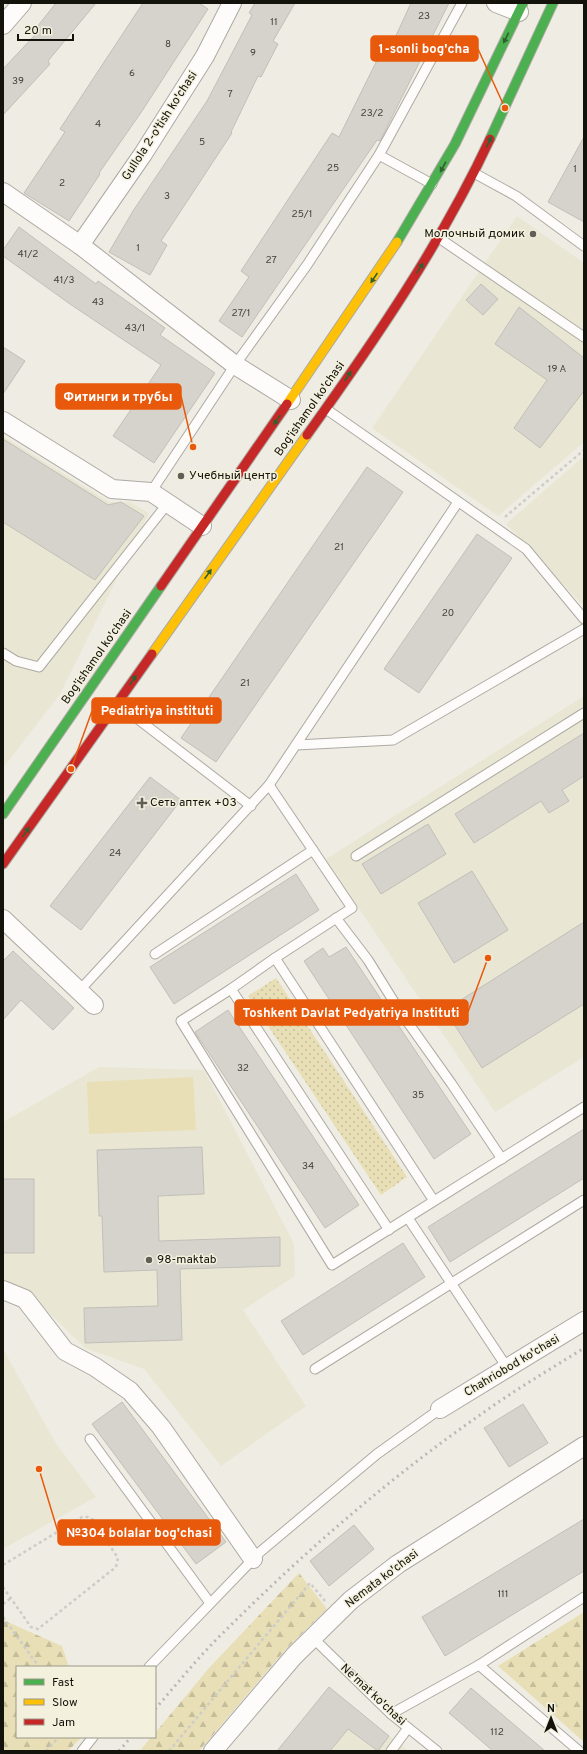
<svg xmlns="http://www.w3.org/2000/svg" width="587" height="1754" font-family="Overpass,sans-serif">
  <defs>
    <pattern id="green-dots" width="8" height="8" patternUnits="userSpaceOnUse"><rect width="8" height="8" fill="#e8dfb6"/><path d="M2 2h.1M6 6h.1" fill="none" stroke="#c6be9b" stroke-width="1.8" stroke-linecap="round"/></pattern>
    <pattern id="forest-firs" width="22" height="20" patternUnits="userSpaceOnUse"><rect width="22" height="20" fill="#e8dfb6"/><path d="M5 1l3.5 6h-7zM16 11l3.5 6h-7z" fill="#c6be9b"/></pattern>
  </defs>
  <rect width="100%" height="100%" fill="#efece3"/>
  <g fill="#eae6d4">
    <polygon points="517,216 584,263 584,442 498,516 372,428"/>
    <polygon points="3,436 109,502 130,502 149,513 60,694 3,768"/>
    <polygon points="584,456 584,606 506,524"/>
    <polygon points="584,696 584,1057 495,1112 326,859"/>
    <polygon points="99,1067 204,1070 294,1244 295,1276 243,1310 306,1406 221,1466 144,1369 85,1348 41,1305 3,1280 3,1122"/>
    <polygon points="3,1349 55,1442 96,1497 3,1549"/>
    <polygon points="329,1687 408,1751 277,1751"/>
  </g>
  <polygon fill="url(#green-dots)" points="276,978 407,1177 381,1195 248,996"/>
  <g fill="url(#forest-firs)">
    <polygon points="299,1573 327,1609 286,1649 199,1751 140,1751 151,1737 155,1737 155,1733 209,1668"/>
    <polygon points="584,1612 584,1742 498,1666"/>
    <polygon points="3,1620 62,1646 69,1667 17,1667 17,1737 82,1737 68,1751 3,1751"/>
  </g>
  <polygon fill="#e8dfb6" points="193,1077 196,1130 89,1134 87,1082"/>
  <g fill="#d6d3cc" stroke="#c1bfb8">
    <polygon points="56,3 96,3 48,61 50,64 3,115 3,69 35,35 33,32"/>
    <polygon points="143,3 199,3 208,9 142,111 99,173 100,174 69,221 24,193 65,132 60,129"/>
    <polygon points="255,3 295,3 273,41 278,44 261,77 258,76 231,132 232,133 161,241 167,245 150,275 109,252 133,211 207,101 252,15 249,13"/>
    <polygon points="411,3 449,3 380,141 377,140 242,337 219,321 249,277 241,271 332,133 339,137 388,38 394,40"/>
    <polygon points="584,137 584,222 548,202"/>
    <polygon points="19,227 96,284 98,281 165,328 160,335 215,373 154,463 113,436 161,365 70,304 3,256 3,250"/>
    <polygon points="481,284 498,299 483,315 466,300"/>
    <polygon points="519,307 584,358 584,391 540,448 514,428 547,380 495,344"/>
    <polygon points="3,347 25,361 3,394"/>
    <polygon points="3,439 108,505 121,502 144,516 95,580 3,522"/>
    <polygon points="367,467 403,492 216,762 181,738"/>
    <polygon points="477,534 512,558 419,693 384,669"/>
    <polygon points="584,733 584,776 562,790 569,801 549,813 541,801 474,843 455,814"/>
    <polygon points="150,777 181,800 81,930 50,906"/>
    <polygon points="428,824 446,854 381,894 362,864"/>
    <polygon points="472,871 508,930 454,963 418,903"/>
    <polygon points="296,874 319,910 174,1004 150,967"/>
    <polygon points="584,922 584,1004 482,1068 445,1010"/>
    <polygon points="346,947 471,1134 434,1159 304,961 323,948 329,957"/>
    <polygon points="13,951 74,1008 53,1030 21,1000 3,1020 3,961"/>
    <polygon points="228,1010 359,1205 325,1228 195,1032"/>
    <polygon points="584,1129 584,1178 450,1262 428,1227"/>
    <polygon points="202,1147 204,1194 158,1196 159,1241 280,1237 280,1266 180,1269 182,1340 85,1343 84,1308 158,1306 157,1270 104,1272 102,1216 99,1216 97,1150"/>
    <rect x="3" y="1179" width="31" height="74"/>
    <polygon points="403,1243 425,1277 303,1355 281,1321"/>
    <polygon points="122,1402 226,1542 196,1564 92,1424"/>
    <polygon points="523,1404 548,1443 509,1467 484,1428"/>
    <polygon points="584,1519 584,1571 445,1656 422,1617"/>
    <polygon points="354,1525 374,1549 329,1586 310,1561"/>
    <polygon points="329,1687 389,1736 378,1751 348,1729 330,1751 277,1751"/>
    <polygon points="471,1688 545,1751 493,1751 449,1713"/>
  </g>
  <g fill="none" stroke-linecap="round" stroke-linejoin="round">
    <g stroke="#acaaa3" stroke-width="11">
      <g id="lane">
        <polyline points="379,155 432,184"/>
        <polyline points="474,173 516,196 584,246"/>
        <polyline points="439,238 584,337"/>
        <polyline points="326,409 526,549 584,619"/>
        <polyline points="151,492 235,365 307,265 379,155 462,3"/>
        <polyline points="3,653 16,661 39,667 168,503"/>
        <polyline points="117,703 251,806"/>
        <polyline points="296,745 393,740 584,629"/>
        <polyline points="269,785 458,502"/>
        <polyline points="356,856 584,713"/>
        <polyline points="336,918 368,960 399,1010 451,1083 502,1159"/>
        <polyline points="155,954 313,850"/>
        <polyline points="231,989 389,1230"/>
        <polyline points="79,991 269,785 352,908 275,958"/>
        <path d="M 434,1201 L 275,958 L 231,989 L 181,1021 L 332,1265 C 416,1213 500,1160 584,1107"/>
        <polyline points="408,1218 508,1369"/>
        <polyline points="315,1369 584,1200"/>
        <polyline points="90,1439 210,1603"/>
        <polyline points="312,1637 391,1714 437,1751"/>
        <polyline points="479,1665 579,1751"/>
        <polyline points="149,1667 260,1552 377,1454 440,1409"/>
        <polyline points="391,1714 479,1665 584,1597"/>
        <polyline points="82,1751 93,1737"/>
        <polyline points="391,1751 408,1728"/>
      </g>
    </g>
    <g stroke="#acaaa3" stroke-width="20">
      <g id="street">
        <polyline points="496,3 519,12"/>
        <polyline points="3,25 22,3"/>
        <polyline points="3,192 80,245 235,365 291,400"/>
        <polyline points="80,245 143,154 205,56 232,3"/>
        <polyline points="3,421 112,489 151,492 202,526"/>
        <polyline points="3,919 94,1005"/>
        <polyline points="3,1290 25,1299 65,1351 95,1367 130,1391 161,1427 253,1559"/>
        <polyline points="440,1409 584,1321"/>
        <polyline points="213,1751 294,1656 351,1600 398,1564 584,1446"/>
      </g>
    </g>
    <g stroke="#acaaa3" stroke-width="11">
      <g id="fast">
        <polyline points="490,139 553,3"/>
        <polyline points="397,242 455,144 523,3"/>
        <polyline points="3,814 161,586"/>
      </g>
    </g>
    <g stroke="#acaaa3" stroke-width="11">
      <g id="slow">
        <polyline points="287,404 397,242"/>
        <polyline points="152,654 307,435"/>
      </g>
    </g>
    <g stroke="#acaaa3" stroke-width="11">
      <g id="jam">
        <path d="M 307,435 C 375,340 441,244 490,139"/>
        <polyline points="161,586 287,404"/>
        <polyline points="3,864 152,654"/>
      </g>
    </g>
    <g stroke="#cdccc9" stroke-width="2.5" stroke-dasharray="3 3" stroke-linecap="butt">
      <polyline points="505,517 584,450"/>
      <polyline points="3,1565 82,1517 88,1517 92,1519 118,1558 116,1567 38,1629 31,1627 3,1587"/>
      <polyline points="3,1604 11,1598"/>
      <polyline points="3,1617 39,1667"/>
      <polyline points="46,1751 59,1737"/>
      <polyline points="169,1751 310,1583 325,1601"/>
    </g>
    <use href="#lane" stroke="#fdfcfb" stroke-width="9"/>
    <use href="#street" stroke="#fdfcfb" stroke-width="18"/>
    <use href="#fast" stroke="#4caf50" stroke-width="9"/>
    <use href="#slow" stroke="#ffc107" stroke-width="9"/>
    <use href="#jam" stroke="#c62828" stroke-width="9"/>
    <g stroke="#b9b8b6" stroke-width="3" stroke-dasharray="2 4" stroke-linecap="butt">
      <path d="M 155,1709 C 178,1683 199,1656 224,1632 C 303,1553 388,1479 480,1415 C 513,1391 549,1370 584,1348"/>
      <polyline points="119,1751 131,1737"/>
    </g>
  </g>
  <defs><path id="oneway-solid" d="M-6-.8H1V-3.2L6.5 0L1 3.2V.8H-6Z"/></defs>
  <g fill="#30602e">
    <use href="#oneway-solid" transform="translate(506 38) rotate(116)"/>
    <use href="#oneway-solid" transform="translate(489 142) rotate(-65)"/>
    <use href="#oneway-solid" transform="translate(443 167) rotate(119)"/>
    <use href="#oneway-solid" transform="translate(420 268) rotate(-58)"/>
    <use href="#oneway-solid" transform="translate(374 278) rotate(124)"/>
    <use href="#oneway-solid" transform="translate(348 376) rotate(-56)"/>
    <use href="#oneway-solid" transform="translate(277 420) rotate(125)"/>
    <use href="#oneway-solid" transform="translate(208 574) rotate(-55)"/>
    <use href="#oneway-solid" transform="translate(133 680) rotate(-55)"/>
    <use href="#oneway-solid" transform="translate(26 832) rotate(-54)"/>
  </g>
  <g fill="#605e57" stroke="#f4f0de" stroke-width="1.5">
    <circle cx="533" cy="234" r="4"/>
    <circle cx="181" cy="476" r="4"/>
    <path d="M140 797h4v4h4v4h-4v4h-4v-4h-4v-4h4z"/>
    <circle cx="149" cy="1260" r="4"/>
  </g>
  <g text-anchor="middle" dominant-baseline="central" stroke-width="3" stroke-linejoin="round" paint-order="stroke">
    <g font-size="10" fill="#44423b">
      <text x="424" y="16">23</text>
      <text x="274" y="22">11</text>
      <text x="168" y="44">8</text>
      <text x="253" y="53">9</text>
      <text x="132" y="73">6</text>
      <text x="18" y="81">39</text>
      <text x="230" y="94">7</text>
      <text x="372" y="113">23/2</text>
      <text x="98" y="124">4</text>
      <text x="202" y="142">5</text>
      <text x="333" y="168">25</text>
      <text x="575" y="169">1</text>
      <text x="62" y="183">2</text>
      <text x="167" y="196">3</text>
      <text x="302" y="214">25/1</text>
      <text x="138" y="248">1</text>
      <text x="28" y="254">41/2</text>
      <text x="271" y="260">27</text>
      <text x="64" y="280">41/3</text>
      <text x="98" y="302">43</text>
      <text x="241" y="313">27/1</text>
      <text x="135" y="328">43/1</text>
      <text x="557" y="369">19 A</text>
      <text x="339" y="547">21</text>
      <text x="448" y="613">20</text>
      <text x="245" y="683">21</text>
      <text x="115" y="853">24</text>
      <text x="243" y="1068">32</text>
      <text x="418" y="1095">35</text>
      <text x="308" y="1166">34</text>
      <text x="503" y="1594">111</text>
      <text x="497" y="1732">112</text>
    </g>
    <g font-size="12" fill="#13120b" stroke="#f4f0de">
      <text transform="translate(160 126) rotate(-57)">Gullola 2-o'tish ko'chasi</text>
      <text transform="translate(310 409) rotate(-55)">Bog'ishamol ko'chasi</text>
      <text transform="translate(97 657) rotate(-55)">Bog'ishamol ko'chasi</text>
      <text transform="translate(512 1366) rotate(-31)">Chahriobod ko'chasi</text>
      <text transform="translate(382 1579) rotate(-37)">Nemata ko'chasi</text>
      <text transform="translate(373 1695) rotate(43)">Ne'mat ko'chasi</text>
    </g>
    <g font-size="12" fill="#13120b" stroke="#f4f0de" text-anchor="start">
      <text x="525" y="234" text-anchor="end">Молочный домик</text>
      <text x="189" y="476">Учебный центр</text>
      <text x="150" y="803">Сеть аптек +03</text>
      <text x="157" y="1260">98-maktab</text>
    </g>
  </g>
  <path fill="none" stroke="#e8590c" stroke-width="1.5" d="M505 108L478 49M193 447L181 396M71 769L92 711M488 958L468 1012M39 1469L58 1532"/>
  <g fill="#e8590c" stroke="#f4f0de" stroke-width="1.5">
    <circle cx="505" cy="108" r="4"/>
    <circle cx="193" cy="447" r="4"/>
    <circle cx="71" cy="769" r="4"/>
    <circle cx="488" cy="958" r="4"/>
    <circle cx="39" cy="1469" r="4"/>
  </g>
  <g fill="#e8590c" stroke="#e8590c" stroke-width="1.5">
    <rect x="371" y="36" width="107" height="25" rx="4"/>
    <rect x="56" y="384" width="125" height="25" rx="4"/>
    <rect x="92" y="698" width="129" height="25" rx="4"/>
    <rect x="235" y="1000" width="233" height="25" rx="4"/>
    <rect x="58" y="1520" width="162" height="25" rx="4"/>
  </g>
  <g font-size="13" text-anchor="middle" font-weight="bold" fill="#fff">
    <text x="424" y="53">1-sonli bog'cha</text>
    <text x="118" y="401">Фитинги и трубы</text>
    <text x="157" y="715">Pediatriya instituti</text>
    <text x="351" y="1017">Toshkent Davlat Pedyatriya Instituti</text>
    <text x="139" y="1537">№304 bolalar bog'chasi</text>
  </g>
  <rect width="587" height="1754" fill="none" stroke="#13120b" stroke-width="8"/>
  <rect x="16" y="1666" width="140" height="72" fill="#f4f0de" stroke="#9a978a"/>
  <rect x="24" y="1679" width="20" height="6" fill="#4caf50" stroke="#9a978a"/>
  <text x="52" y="1686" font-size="12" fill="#13120b">Fast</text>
  <rect x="24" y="1699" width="20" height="6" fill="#ffc107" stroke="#9a978a"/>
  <text x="52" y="1706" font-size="12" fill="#13120b">Slow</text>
  <rect x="24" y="1719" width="20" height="6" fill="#c62828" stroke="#9a978a"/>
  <text x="52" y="1726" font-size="12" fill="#13120b">Jam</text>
  <g transform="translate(551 1718)" stroke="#f4f0de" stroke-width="3" paint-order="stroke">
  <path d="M0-3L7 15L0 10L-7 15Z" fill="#13120b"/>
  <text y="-6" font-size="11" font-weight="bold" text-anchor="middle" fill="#13120b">N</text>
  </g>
  <path d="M18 34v6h55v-6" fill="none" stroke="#13120b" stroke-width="2"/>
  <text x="24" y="34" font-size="12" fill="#13120b" stroke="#f4f0de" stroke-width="3" paint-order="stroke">20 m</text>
</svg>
